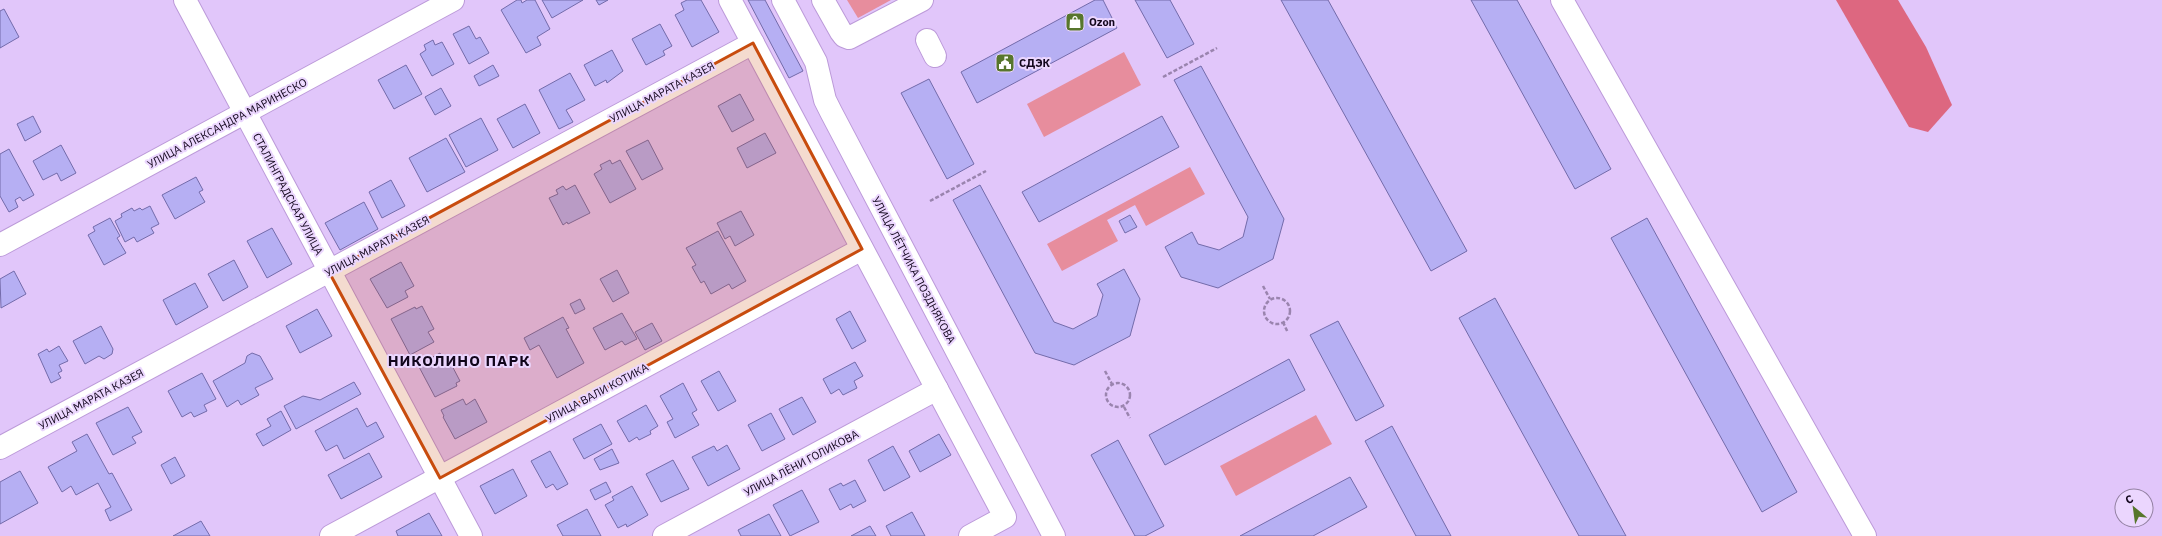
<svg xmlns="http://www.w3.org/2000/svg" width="2162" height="536" font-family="'IBM Plex Sans',sans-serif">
  <rect width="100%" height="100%" fill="#e1c6fa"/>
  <g fill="#e78d9d">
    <polygon points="847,0 891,0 858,18"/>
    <polygon points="1124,52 1141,85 1044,137 1027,104"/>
    <polygon points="1190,167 1205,194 1146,226 1135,205 1107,220 1118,241 1062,271 1047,244"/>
    <polygon points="1316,415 1332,444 1236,496 1220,466"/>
  </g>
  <polygon fill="#dd6780" points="1836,0 1898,0 1926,47 1952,105 1928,132 1909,127"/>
  <g fill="#b6aff3" stroke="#736baa">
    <polygon points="517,0 521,0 522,3 527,0 535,0 550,29 537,37 541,45 526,53 501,10"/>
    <polygon points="542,0 583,0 552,18"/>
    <polygon points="596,0 608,0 599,5"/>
    <polygon points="687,0 701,0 719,32 692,47 675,15 684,10 681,3"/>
    <polygon points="748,0 765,0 803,71 789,78"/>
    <polygon points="1095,0 1103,0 1117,28 977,103 961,72"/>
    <polygon points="1135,0 1170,0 1194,44 1167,58"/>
    <polygon points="1281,0 1328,0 1467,251 1431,271"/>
    <polygon points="1471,0 1517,0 1611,169 1575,189"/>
    <polygon points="4,9 19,37 0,48 0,11"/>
    <polygon points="660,24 672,46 663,51 665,55 646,65 632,39"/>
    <polygon points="469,26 476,39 480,37 489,53 469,64 453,34"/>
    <polygon points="433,40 435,45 442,42 454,64 432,76 420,54 426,50 424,45"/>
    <polygon points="612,50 623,71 607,83 606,80 595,86 584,65"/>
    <polygon points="406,65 422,94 394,109 378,80"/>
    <polygon points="493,65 499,76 479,86 474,76"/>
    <polygon points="1201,66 1284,219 1273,259 1218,288 1181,277 1165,247 1192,232 1198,244 1219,250 1243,237 1248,217 1174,80"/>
    <polygon points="570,73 585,100 566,110 573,122 559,129 539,90"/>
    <polygon points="929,79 974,164 947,179 901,93"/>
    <polygon points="441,88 451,106 435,115 425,97"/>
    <polygon points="740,94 754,120 732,132 718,106"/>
    <polygon points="525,104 540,133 513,148 497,119"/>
    <polygon points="33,116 41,132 25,141 17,124"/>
    <polygon points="1162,116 1179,147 1039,222 1022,192"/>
    <polygon points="481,118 498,150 466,167 449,135"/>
    <polygon points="765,133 776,153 747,168 737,148"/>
    <polygon points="446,138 465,172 427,192 409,158"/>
    <polygon points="648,140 663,169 642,180 626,151"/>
    <polygon points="61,145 76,173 61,181 57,173 43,180 33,161"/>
    <polygon points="9,149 34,195 23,201 20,197 15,200 18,207 9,212 0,196 0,154"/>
    <polygon points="610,160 612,164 620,160 636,189 610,203 594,174 602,169 600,165"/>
    <polygon points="196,177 203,190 199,192 205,202 175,219 162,195"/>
    <polygon points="391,180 405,206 382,218 369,192"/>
    <polygon points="575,185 590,213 568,224 567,222 563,225 549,198 558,194 556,190 563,186 566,190"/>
    <polygon points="980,185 1054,322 1073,329 1097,316 1103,295 1097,284 1124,269 1140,299 1130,336 1074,365 1035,353 953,200"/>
    <polygon points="364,202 378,229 340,250 325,223"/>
    <polygon points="150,206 159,224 151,228 154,233 137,242 134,237 125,242 115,221 122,217 121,214 132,208 134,211 140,208 142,210"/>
    <polygon points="741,211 754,235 735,246 730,236 725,239 717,223"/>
    <polygon points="1130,215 1137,227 1125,233 1119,221"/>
    <polygon points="110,218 120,236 117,238 126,253 104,265 88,235 95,231 93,227"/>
    <polygon points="1647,218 1797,492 1762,512 1611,238"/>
    <polygon points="272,228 292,264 267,278 247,241"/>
    <polygon points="718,231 746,281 732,289 729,284 711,294 704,281 701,283 692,267 696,265 686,248"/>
    <polygon points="234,260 248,287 223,301 208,274"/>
    <polygon points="401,262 414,286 405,291 408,297 387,308 370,279"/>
    <polygon points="617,270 629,293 613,302 600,279"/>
    <polygon points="14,271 26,294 1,308 0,279"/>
    <polygon points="195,283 208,307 176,325 163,300"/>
    <polygon points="1495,298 1626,536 1579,536 1459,318"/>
    <polygon points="580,299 585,309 575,314 570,304"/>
    <polygon points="422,306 434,329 428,332 434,342 410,355 391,319 415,307 416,309"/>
    <polygon points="317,309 332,336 300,353 286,326"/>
    <polygon points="850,311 866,341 852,349 836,319"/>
    <polygon points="622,313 637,339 625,345 622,341 605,350 593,328"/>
    <polygon points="563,317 569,328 566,329 584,363 557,378 539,345 530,350 524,338"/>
    <polygon points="1338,321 1384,406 1356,421 1310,335"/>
    <polygon points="652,323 662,341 645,350 635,332"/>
    <polygon points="101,326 113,349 112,354 104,359 99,356 85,364 73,341"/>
    <polygon points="59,346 68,361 59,365 62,371 58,373 61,378 51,383 38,354 47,349 49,352"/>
    <polygon points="252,353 260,356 273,379 255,388 259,395 241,405 238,400 227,407 213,381 245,363 247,356"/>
    <polygon points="440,353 445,363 449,360 460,381 456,383 457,386 435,397 418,365"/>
    <polygon points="1289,359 1305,390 1165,465 1149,435"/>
    <polygon points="855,362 863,376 854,381 857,388 843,395 839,389 831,394 823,379"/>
    <polygon points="719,371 736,401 718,411 701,381"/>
    <polygon points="202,373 216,399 204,405 207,411 194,417 191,412 182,417 168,391"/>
    <polygon points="354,382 361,394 296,429 284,406 303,396 320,400"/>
    <polygon points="683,383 697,410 692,413 699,425 675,438 667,422 673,419 660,396"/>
    <polygon points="802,397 816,422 793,435 779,409"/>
    <polygon points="463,399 466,405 475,399 487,422 455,439 443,417 444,416 441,410"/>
    <polygon points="646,405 658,426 650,431 651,434 639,440 637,437 629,442 617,421"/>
    <polygon points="128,407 142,432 132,437 136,443 113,455 96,423"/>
    <polygon points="357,408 367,427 376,422 384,437 344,459 337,445 326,451 315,431"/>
    <polygon points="281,411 291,430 263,446 256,434 271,426 267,419"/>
    <polygon points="771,413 785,439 762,451 748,425"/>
    <polygon points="601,424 612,444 584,459 573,439"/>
    <polygon points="1392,426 1451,536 1416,536 1365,441"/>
    <polygon points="87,434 109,474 112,473 132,510 110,521 105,510 111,507 98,483 76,495 71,486 62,492 48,467 77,451 72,442"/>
    <polygon points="939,434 951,455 920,472 909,451"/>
    <polygon points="1118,440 1164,526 1145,536 1135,536 1091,455"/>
    <polygon points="727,445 740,469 708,486 692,457 714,446 717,451"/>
    <polygon points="893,446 910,477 884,491 868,460"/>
    <polygon points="612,449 619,463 600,470 594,459"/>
    <polygon points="550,451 568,484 557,490 553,484 546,488 531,461"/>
    <polygon points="369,453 382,477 341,499 328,475"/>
    <polygon points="175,457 185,476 171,484 161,465"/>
    <polygon points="673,460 689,489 661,502 646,474"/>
    <polygon points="513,469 527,496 495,514 480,486"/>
    <polygon points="20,471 38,503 0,524 0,482"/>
    <polygon points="1350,477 1367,507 1313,536 1240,536"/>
    <polygon points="855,480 866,501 853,508 851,504 840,510 829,489 841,483 843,486"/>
    <polygon points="606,482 611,492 595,500 590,490"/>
    <polygon points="632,486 648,515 627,527 626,524 618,528 605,505 614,500 612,497"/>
    <polygon points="802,490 819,522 790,536 773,505"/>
    <polygon points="587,509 601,536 563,536 557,525"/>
    <polygon points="912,512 925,536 891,536 886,526"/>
    <polygon points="429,513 442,536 398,536 396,531"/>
    <polygon points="769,514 781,536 741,536 738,530"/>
    <polygon points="201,521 210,536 173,536"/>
    <polygon points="870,526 876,536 851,536"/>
  </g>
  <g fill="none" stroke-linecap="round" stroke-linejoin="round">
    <g stroke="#bc9ad9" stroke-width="24">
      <g id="minor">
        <polyline points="185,0 471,536"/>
        <polyline points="730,0 1005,517 970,536"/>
        <polyline points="783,0 816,62 825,100 831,112 1054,536"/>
        <polyline points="823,0 841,32 844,36 849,38 922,0"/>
        <polyline points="1562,0 1865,536"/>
        <polyline points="927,40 935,56"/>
        <polyline points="0,245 453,0"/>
        <polyline points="0,448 753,43"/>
        <polyline points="331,536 862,249"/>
        <polyline points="664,536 937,389"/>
      </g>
    </g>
    <g stroke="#9a84ae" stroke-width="2.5" stroke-dasharray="4 2" stroke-linecap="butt">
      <polyline points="1163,77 1217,48"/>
      <polyline points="930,201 986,171"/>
      <polyline points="1263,286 1270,299"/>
      <circle cx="1277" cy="311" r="13"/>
      <polyline points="1283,322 1288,333"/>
      <polyline points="1105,371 1112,384"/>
      <circle cx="1118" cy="395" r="12"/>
      <polyline points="1124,407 1130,418"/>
    </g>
    <use href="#minor" stroke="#fff" stroke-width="22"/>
  </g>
  <path fill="#c84c0e" fill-opacity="0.2" stroke="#c84c0e" stroke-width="3" stroke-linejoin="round" d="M 753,43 L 862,249 L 440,478 L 329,272 Z"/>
  <defs>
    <g id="shop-square" transform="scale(1)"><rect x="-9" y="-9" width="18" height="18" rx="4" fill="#57762c" stroke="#ebd6fe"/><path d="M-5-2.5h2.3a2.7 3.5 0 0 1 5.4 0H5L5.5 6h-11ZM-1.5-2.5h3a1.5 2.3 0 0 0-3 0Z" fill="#fff"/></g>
    <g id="civic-square" transform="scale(1)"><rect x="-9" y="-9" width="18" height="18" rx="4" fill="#57762c" stroke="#ebd6fe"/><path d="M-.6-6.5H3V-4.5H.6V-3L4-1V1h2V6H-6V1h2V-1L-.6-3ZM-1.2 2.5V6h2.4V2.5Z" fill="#fff"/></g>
  </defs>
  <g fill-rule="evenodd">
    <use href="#shop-square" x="1075" y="22"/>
    <use href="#civic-square" x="1005" y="63"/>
  </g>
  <g text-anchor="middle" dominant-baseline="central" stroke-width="4" stroke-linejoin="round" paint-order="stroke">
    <g font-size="11" font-weight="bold" fill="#11051b" stroke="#ebd6fe" text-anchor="start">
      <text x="1089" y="22">Ozon</text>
      <text x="1019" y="63">СДЭК</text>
    </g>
    <g font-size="11" fill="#11051b" stroke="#ebd6fe">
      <text transform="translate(662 92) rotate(-28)">УЛИЦА МАРАТА КАЗЕЯ</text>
      <text transform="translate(227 123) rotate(-28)">УЛИЦА АЛЕКСАНДРА МАРИНЕСКО</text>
      <text transform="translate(288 194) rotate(62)">СТАЛИНГРАДСКАЯ УЛИЦА</text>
      <text transform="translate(377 246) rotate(-28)">УЛИЦА МАРАТА КАЗЕЯ</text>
      <text transform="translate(914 270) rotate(62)">УЛИЦА ЛЁТЧИКА ПОЗДНЯКОВА</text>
      <text transform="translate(597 393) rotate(-28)">УЛИЦА ВАЛИ КОТИКА</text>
      <text transform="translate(91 399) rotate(-28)">УЛИЦА МАРАТА КАЗЕЯ</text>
      <text transform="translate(801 463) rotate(-28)">УЛИЦА ЛЁНИ ГОЛИКОВА</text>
    </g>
    <g font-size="15" font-weight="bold" letter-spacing="1" fill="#11051b" stroke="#ebd6fe">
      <text x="459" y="360">НИКОЛИНО ПАРК</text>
    </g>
  </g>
  <g transform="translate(2134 508) rotate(331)"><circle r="19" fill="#ebd6fe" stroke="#9482a3"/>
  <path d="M0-3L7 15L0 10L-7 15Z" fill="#57762c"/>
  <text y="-6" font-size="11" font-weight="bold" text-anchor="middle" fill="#11051b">С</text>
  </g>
</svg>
